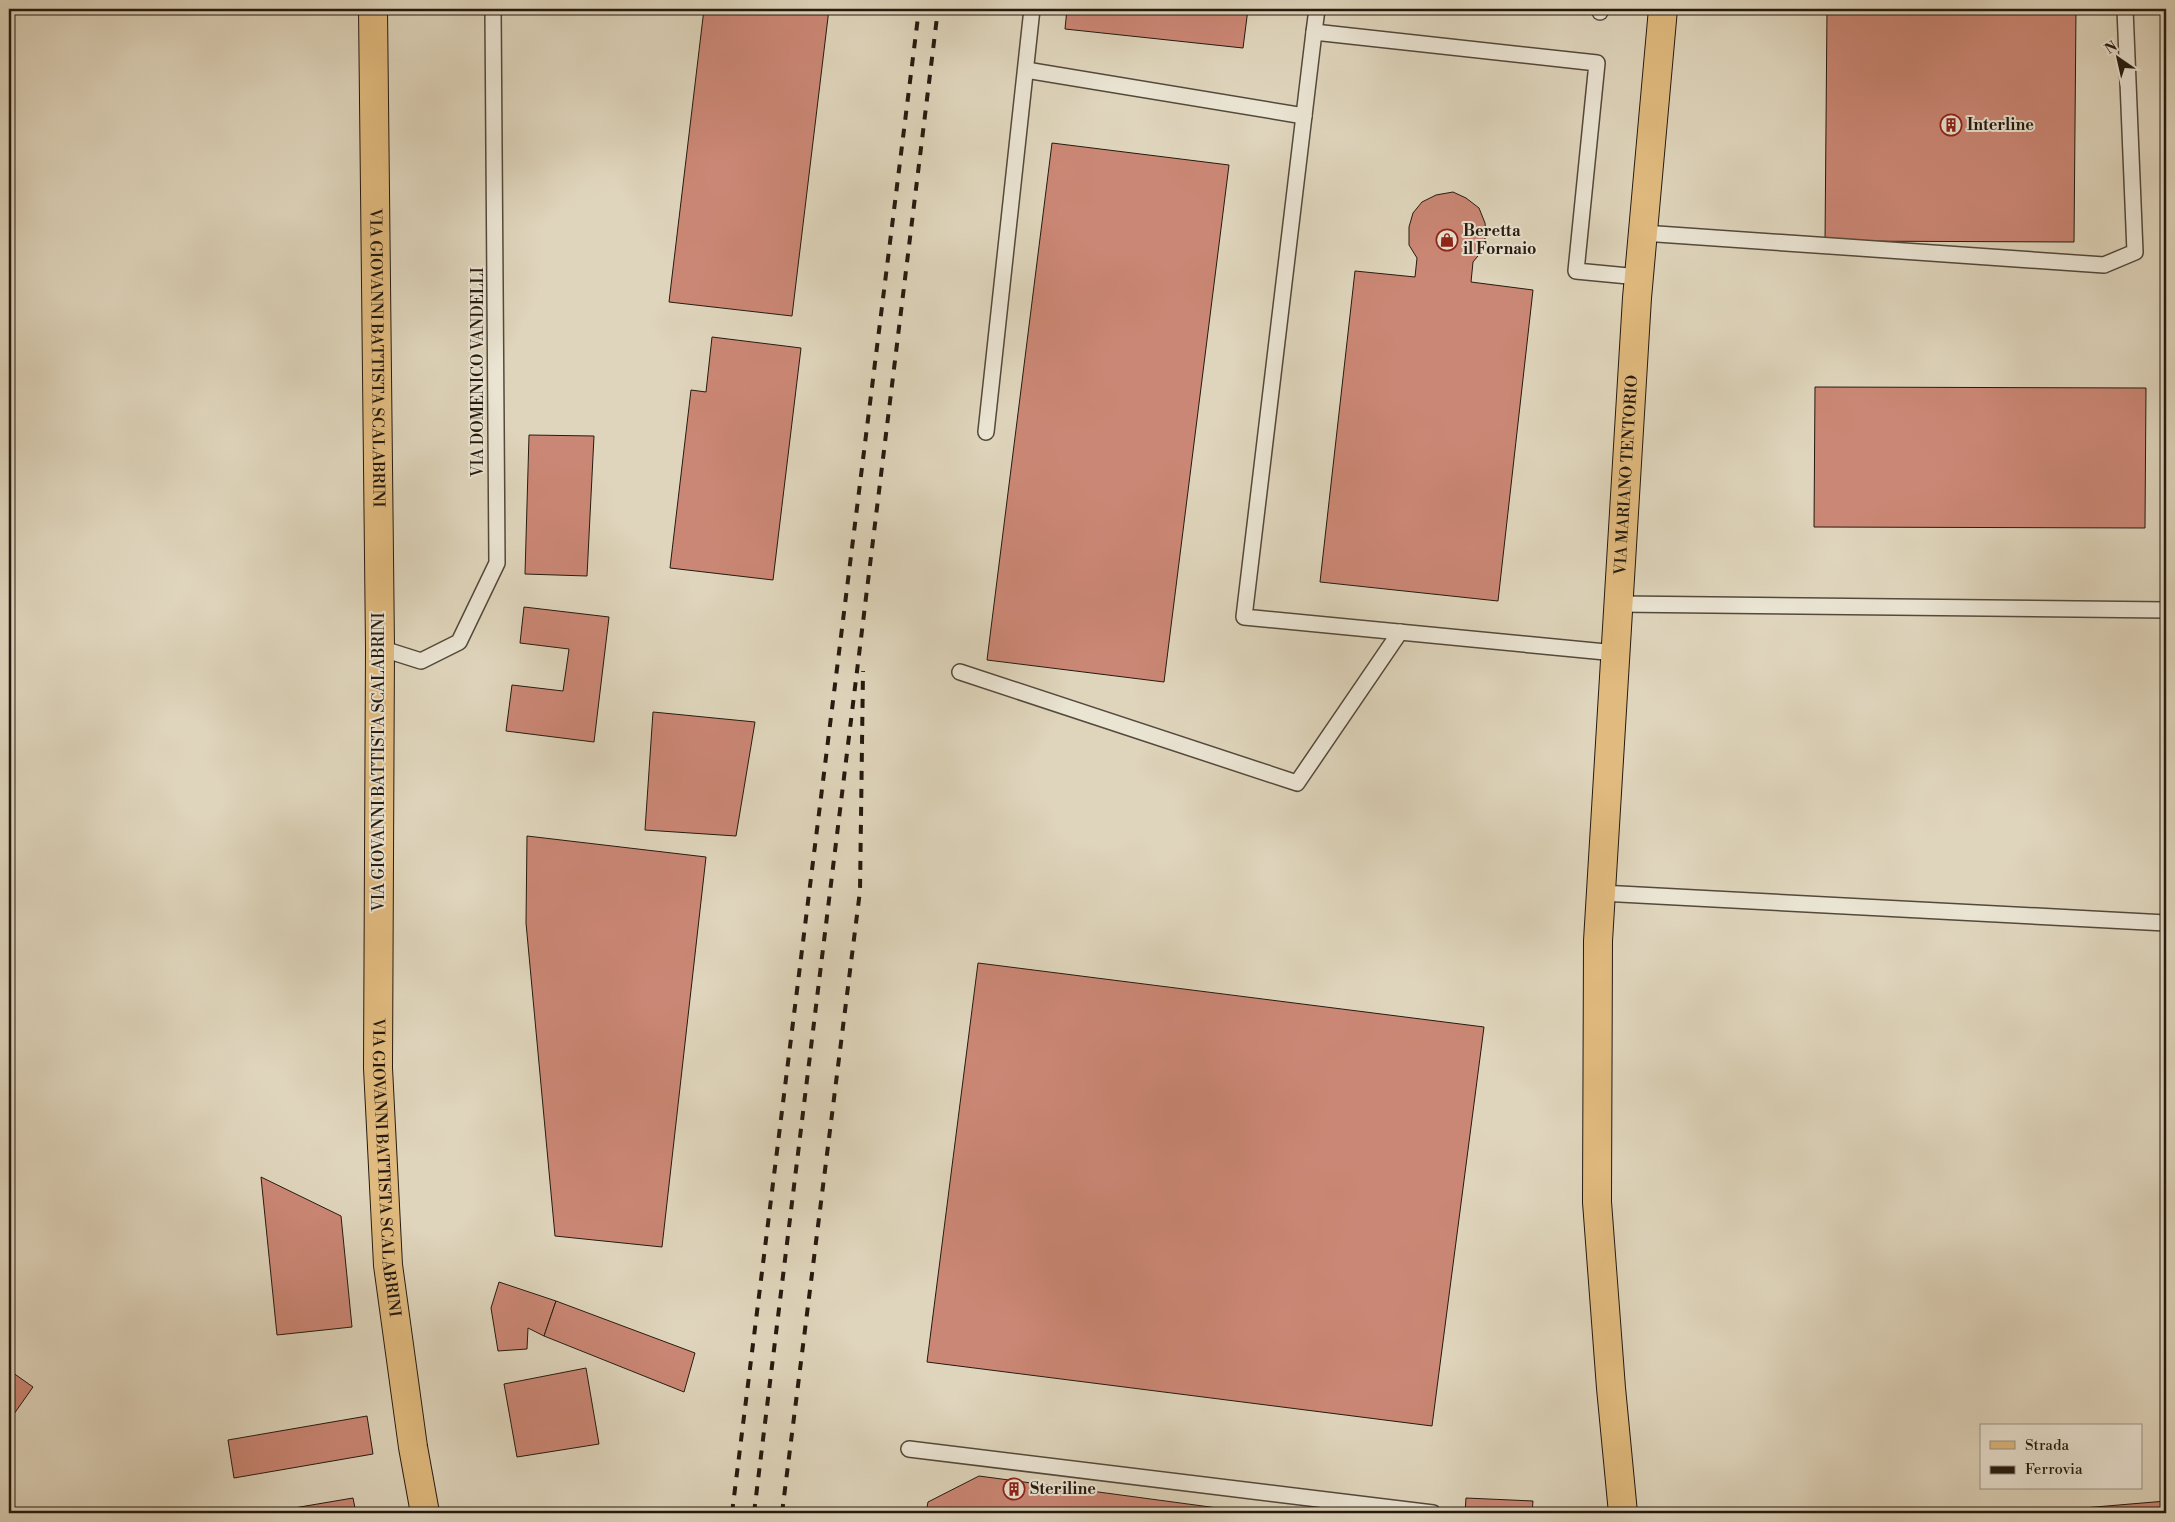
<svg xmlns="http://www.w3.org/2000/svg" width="2175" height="1522" font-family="'Libre Bodoni',serif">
  <rect width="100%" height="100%" fill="#dfd5bc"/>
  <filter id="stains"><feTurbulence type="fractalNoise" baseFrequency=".004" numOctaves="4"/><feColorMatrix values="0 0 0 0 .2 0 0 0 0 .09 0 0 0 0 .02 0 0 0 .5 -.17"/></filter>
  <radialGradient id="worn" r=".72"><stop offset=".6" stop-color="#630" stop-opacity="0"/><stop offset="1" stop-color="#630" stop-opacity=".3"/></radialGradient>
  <g fill="#cb8775" stroke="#251a0f">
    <polygon points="704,9 829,9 792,316 669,302"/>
    <polygon points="1067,9 1248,9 1243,48 1065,29"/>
    <polygon points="1827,9 2076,9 2074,242 1825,241"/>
    <polygon points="1052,143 1229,165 1164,682 987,660"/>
    <polygon points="1453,192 1466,198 1479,208 1485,223 1486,234 1482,251 1473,262 1471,282 1533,290 1498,601 1320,582 1355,271 1415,277 1417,258 1409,245 1409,227 1413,213 1422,202 1436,195"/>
    <polygon points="712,337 801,348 773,580 670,568 691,390 706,392"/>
    <polygon points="1815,387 2146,388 2145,528 1814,527"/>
    <polygon points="529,435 594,436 587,576 525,574"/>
    <polygon points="524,607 609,617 594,742 506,731 512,685 563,691 569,649 520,643"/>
    <polygon points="653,712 755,722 736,836 645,830"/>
    <polygon points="527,836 706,857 662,1247 555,1236 526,923"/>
    <polygon points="978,963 1484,1027 1432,1426 927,1362"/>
    <polygon points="261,1177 341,1216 352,1327 277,1335"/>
    <polygon points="499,1282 556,1301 544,1336 528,1328 527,1349 498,1351 491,1308"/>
    <polygon points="556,1301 695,1353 684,1392 544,1336"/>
    <polygon points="586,1368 599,1444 517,1457 504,1384"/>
    <polygon points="9,1370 33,1387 9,1421"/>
    <polygon points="367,1416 373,1454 234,1478 228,1440"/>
    <polygon points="979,1476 1255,1513 926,1513 928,1502"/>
    <polygon points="353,1498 356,1513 289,1513 288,1509"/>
    <polygon points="1466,1498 1533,1501 1532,1513 1465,1513"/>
    <polygon points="2166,1501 2166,1513 2024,1513"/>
  </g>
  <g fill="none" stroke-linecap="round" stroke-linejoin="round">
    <g stroke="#54493a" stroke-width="18">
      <g id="lane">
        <polyline points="1600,12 1600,9"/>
        <polyline points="1314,32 1317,9"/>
        <polyline points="1026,70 1304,116"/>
        <polyline points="1643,233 2104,265 2135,252 2125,9"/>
        <polyline points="986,432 1032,9"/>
        <polyline points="1619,604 2166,610"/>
        <polyline points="380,648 421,661 459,642 497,563 493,9"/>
        <polyline points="1616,653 1244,617 1314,32 1597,63 1576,271 1639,277"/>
        <polyline points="960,672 1297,783 1400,632"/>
        <polyline points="1601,893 2166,923"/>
        <polyline points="909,1449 1433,1513"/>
      </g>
    </g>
    <g stroke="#251a0f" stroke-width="30">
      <g id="primary">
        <path id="s1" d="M 373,9 L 380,648 L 378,1068 L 388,1265 L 413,1447 L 425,1513"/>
        <path id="s2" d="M 1623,1513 L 1611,1388 L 1597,1202 L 1598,941 L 1637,298 L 1663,9"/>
      </g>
    </g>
    <use href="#lane" stroke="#eae4d3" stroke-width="15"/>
    <use href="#primary" stroke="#e0ba7e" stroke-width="28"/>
    <g stroke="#251a0f" stroke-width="4" stroke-dasharray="9 9" stroke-linecap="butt">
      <polyline points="732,1513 919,9"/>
      <polyline points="754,1513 938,9"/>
      <polyline points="782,1513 860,891 863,671"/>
    </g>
  </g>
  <defs>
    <g id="building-ring" transform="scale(1.125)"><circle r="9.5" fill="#eae4d3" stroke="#8f2418" stroke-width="1.5"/><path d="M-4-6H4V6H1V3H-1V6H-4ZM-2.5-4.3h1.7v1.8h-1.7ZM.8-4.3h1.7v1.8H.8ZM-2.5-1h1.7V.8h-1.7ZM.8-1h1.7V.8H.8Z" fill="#8f2418"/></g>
    <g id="shop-ring" transform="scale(1.125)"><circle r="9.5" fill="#eae4d3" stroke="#8f2418" stroke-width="1.5"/><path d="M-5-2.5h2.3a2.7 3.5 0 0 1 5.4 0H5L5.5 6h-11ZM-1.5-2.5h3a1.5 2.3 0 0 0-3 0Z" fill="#8f2418"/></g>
  </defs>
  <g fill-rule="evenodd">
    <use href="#building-ring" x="1951" y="125"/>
    <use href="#shop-ring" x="1447" y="240"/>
    <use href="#building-ring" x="1014" y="1489"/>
  </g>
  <g text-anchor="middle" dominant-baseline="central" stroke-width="4" stroke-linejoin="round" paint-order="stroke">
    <g font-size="16" font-weight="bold" fill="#251a0f" stroke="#eae4d3" text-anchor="start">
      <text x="1967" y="125">Interline</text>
      <text x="1463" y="231">Beretta<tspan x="1463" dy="18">il Fornaio</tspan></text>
      <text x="1030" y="1489">Steriline</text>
    </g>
    <g font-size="16" fill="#251a0f" stroke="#eae4d3">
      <text stroke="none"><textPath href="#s1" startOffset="349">VIA GIOVANNI BATTISTA SCALABRINI</textPath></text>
      <text transform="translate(478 372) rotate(-90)">VIA DOMENICO VANDELLI</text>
      <text stroke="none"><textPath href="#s2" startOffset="1040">VIA MARIANO TENTORIO</textPath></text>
      <text transform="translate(379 762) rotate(-90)">VIA GIOVANNI BATTISTA SCALABRINI</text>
      <text stroke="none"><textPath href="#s1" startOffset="1159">VIA GIOVANNI BATTISTA SCALABRINI</textPath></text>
    </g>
  </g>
  <rect width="2175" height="1522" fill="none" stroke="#dfd5bc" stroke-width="30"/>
  <rect x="10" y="10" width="2155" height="1502" fill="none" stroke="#251a0f" stroke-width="2.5"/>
  <rect x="15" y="15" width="2145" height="1492" fill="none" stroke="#251a0f"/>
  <rect x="1980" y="1424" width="162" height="65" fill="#eae4d3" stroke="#9b9385"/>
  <rect x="1990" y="1441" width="25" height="8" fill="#e0ba7e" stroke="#9b9385"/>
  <text x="2025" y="1450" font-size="15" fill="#251a0f">Strada</text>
  <rect x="1990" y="1466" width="25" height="8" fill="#251a0f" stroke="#9b9385"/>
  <text x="2025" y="1474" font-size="15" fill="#251a0f">Ferrovia</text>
  <g transform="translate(2118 58) rotate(326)" stroke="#eae4d3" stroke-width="4" paint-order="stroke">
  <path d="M0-4L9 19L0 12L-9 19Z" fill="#251a0f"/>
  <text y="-8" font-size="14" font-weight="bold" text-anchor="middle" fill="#251a0f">N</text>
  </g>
  <rect width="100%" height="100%" filter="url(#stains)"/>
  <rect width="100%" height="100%" fill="url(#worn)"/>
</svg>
